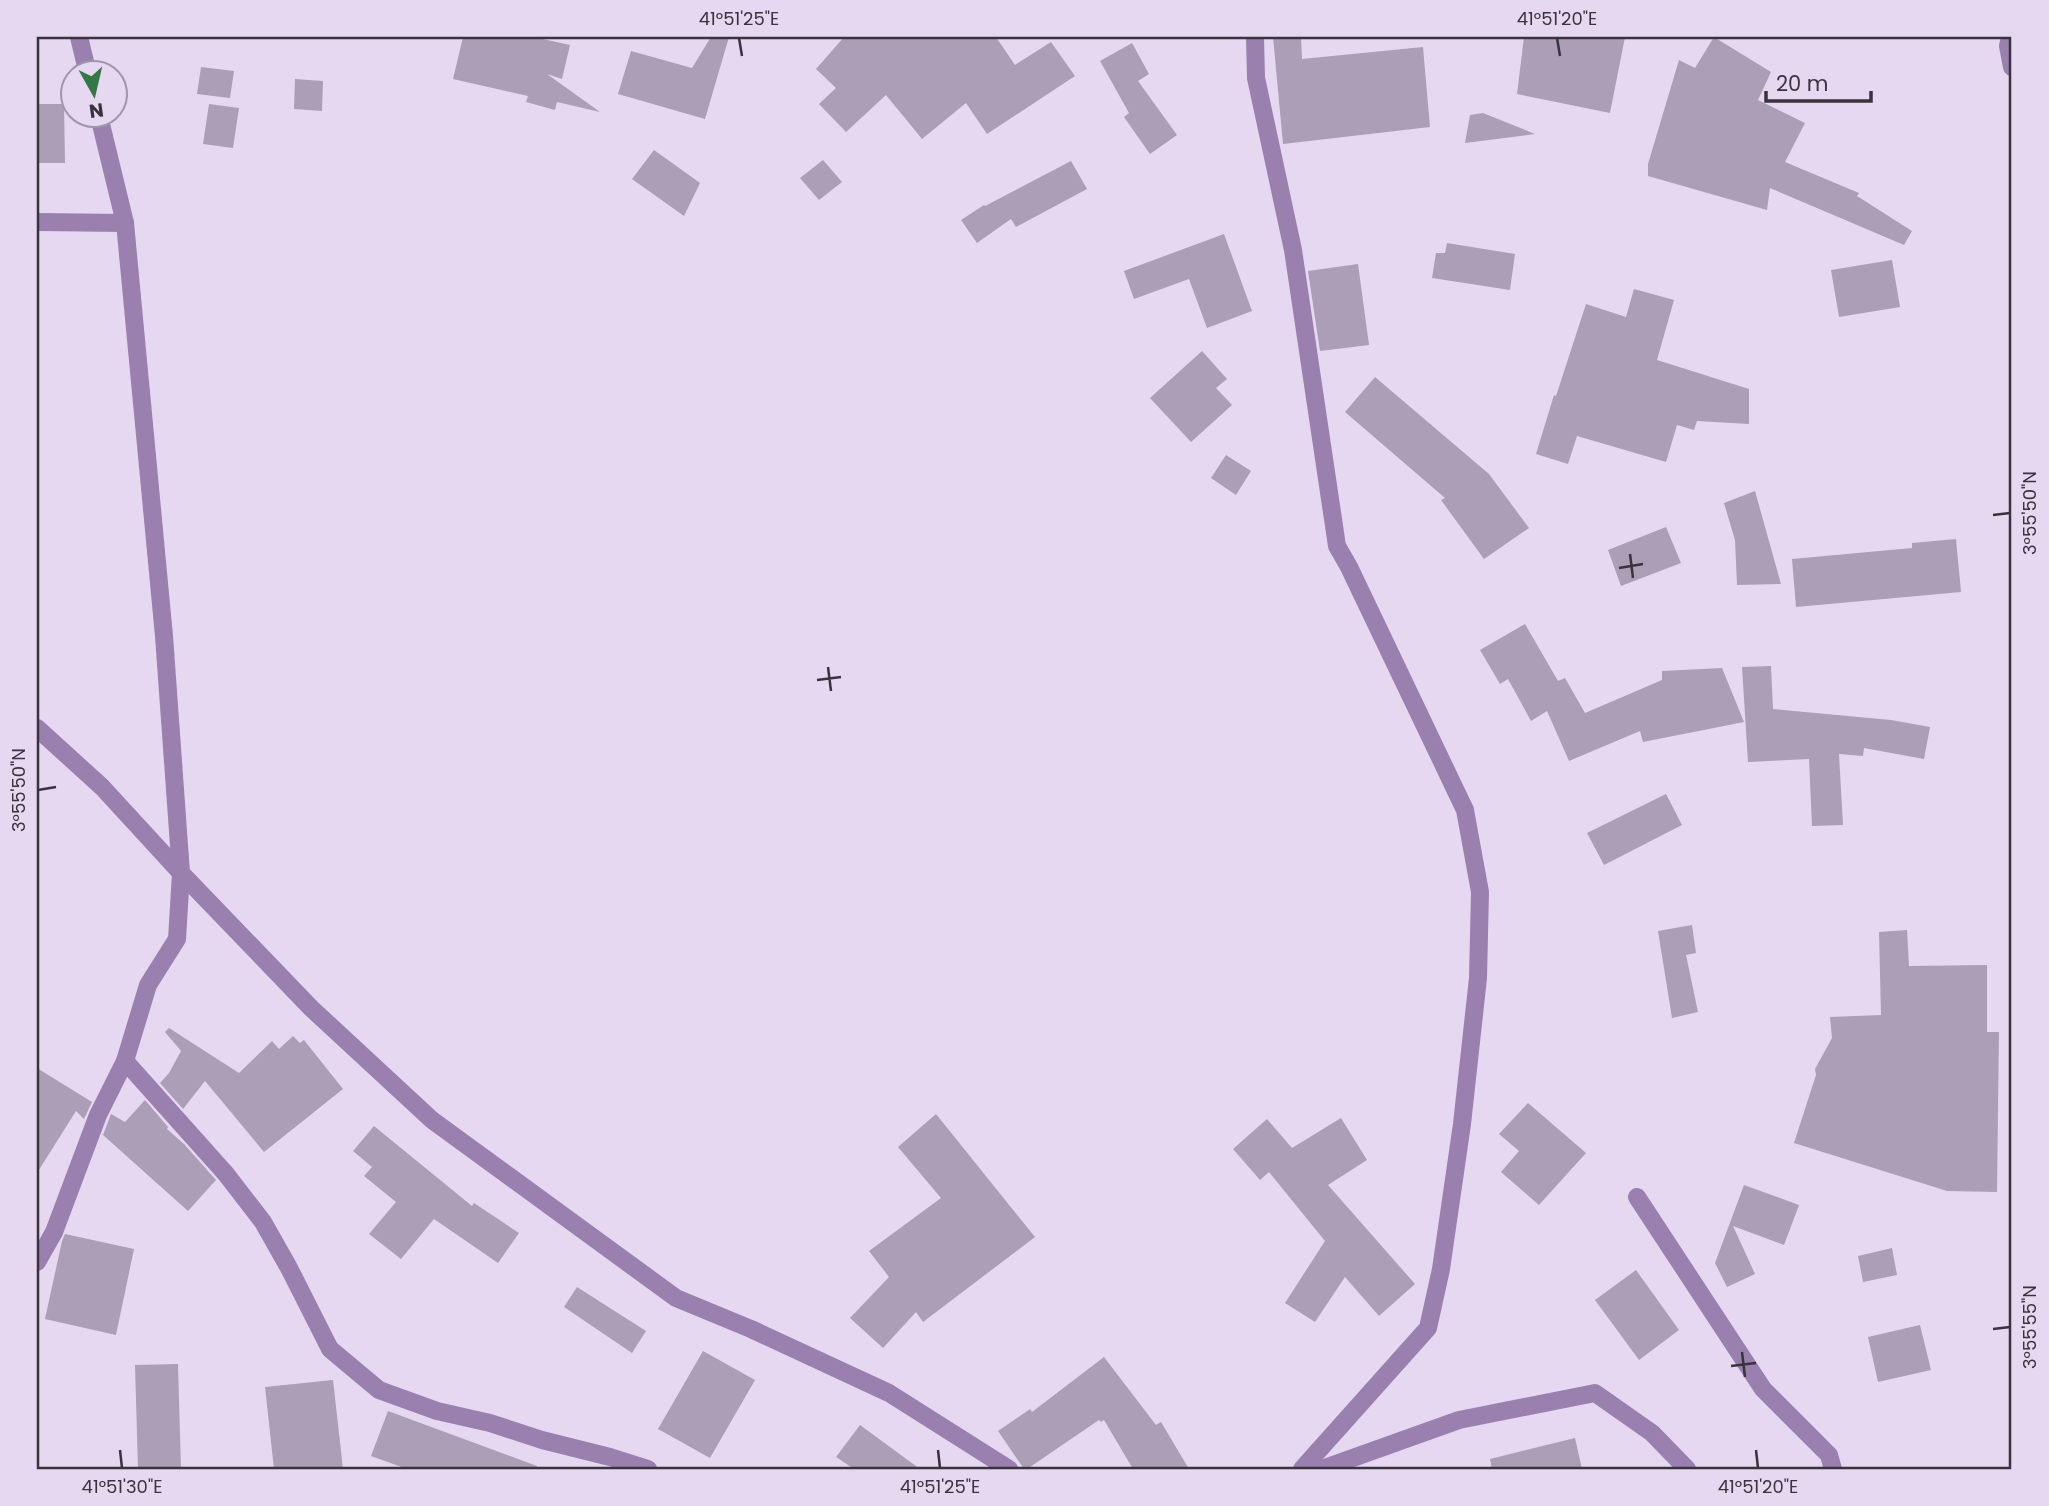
<svg xmlns="http://www.w3.org/2000/svg" width="2049" height="1506" font-family="Poppins,sans-serif">
  <rect width="100%" height="100%" fill="#e6d8f1"/>
  <g fill="#ab9eb6">
    <polygon points="463,37 534,37 570,45 562,79 547,74 600,112 557,102 555,110 526,102 528,96 453,79"/>
    <polygon points="711,37 729,37 705,119 618,94 631,51 692,68"/>
    <polygon points="844,37 996,37 1015,65 1051,42 1075,76 987,134 966,103 922,139 886,95 846,132 819,104 836,88 816,69"/>
    <polygon points="1273,37 1301,37 1302,59 1423,47 1430,127 1283,144"/>
    <polygon points="1524,37 1625,37 1610,113 1517,94"/>
    <polygon points="1714,37 1771,72 1758,100 1805,123 1785,162 1859,193 1857,196 1912,231 1904,245 1770,188 1767,210 1648,176 1648,164 1679,60 1695,68"/>
    <polygon points="1132,43 1149,74 1138,81 1177,135 1150,154 1124,117 1129,113 1100,61"/>
    <polygon points="201,67 234,71 230,98 197,94"/>
    <polygon points="295,79 323,81 322,111 294,109"/>
    <polygon points="37,104 64,104 65,163 37,163"/>
    <polygon points="209,104 239,108 233,148 203,144"/>
    <polygon points="1483,113 1535,134 1465,143 1470,115"/>
    <polygon points="654,150 700,183 684,216 632,179"/>
    <polygon points="823,160 842,182 819,200 800,178"/>
    <polygon points="1071,161 1087,189 1016,227 1011,219 977,243 961,220 984,205 985,206"/>
    <polygon points="1224,234 1252,311 1207,328 1189,279 1134,299 1124,271"/>
    <polygon points="1447,243 1515,254 1510,290 1432,278 1436,253 1445,253"/>
    <polygon points="1892,260 1900,307 1839,317 1831,270"/>
    <polygon points="1358,264 1369,345 1320,351 1308,271"/>
    <polygon points="1634,289 1674,300 1657,360 1749,389 1749,424 1697,421 1694,430 1677,425 1666,462 1577,436 1568,464 1536,454 1554,395 1556,396 1586,304 1626,317"/>
    <polygon points="1202,351 1227,379 1216,388 1232,405 1191,442 1150,398"/>
    <polygon points="1375,377 1489,474 1529,528 1484,559 1441,500 1445,498 1345,412"/>
    <polygon points="1226,455 1251,471 1236,495 1211,478"/>
    <polygon points="1755,491 1781,584 1737,585 1735,540 1724,503"/>
    <polygon points="1666,527 1681,563 1621,586 1608,550"/>
    <polygon points="1956,539 1961,592 1796,607 1792,559 1912,548 1912,543"/>
    <polygon points="1525,624 1558,681 1565,678 1585,713 1662,680 1662,671 1722,668 1744,722 1643,742 1640,731 1569,761 1547,711 1531,721 1508,679 1500,684 1480,650"/>
    <polygon points="1771,666 1773,709 1891,720 1930,727 1924,759 1864,748 1863,756 1839,754 1843,825 1812,826 1809,759 1748,762 1742,667"/>
    <polygon points="1666,794 1682,825 1604,865 1587,833"/>
    <polygon points="1692,925 1696,953 1686,955 1698,1012 1672,1018 1658,931"/>
    <polygon points="1907,930 1909,966 1987,965 1987,1032 1999,1032 1997,1192 1947,1191 1794,1143 1816,1075 1815,1069 1832,1038 1830,1017 1881,1015 1879,932"/>
    <polygon points="169,1028 239,1073 272,1041 279,1049 293,1036 300,1043 304,1040 343,1089 264,1152 205,1081 183,1109 160,1083 169,1073 181,1051 165,1032"/>
    <polygon points="37,1068 92,1102 84,1119 76,1111 37,1173"/>
    <polygon points="145,1100 168,1127 167,1129 184,1144 216,1180 188,1211 103,1135 111,1114 125,1122"/>
    <polygon points="1528,1103 1586,1153 1539,1205 1501,1172 1519,1151 1499,1134"/>
    <polygon points="936,1114 1035,1237 923,1322 916,1312 883,1348 850,1318 889,1277 869,1251 941,1198 898,1147"/>
    <polygon points="1341,1118 1367,1160 1328,1185 1415,1284 1379,1316 1345,1277 1315,1322 1285,1303 1325,1241 1269,1172 1260,1180 1233,1149 1267,1119 1292,1148"/>
    <polygon points="374,1126 472,1206 474,1203 519,1233 498,1263 434,1219 401,1259 369,1234 396,1202 364,1176 372,1167 353,1151"/>
    <polygon points="1744,1185 1799,1205 1784,1245 1733,1226 1755,1274 1727,1287 1715,1263"/>
    <polygon points="65,1234 134,1249 116,1335 45,1319 62,1241"/>
    <polygon points="1892,1248 1897,1275 1863,1282 1858,1256"/>
    <polygon points="1636,1270 1679,1330 1639,1360 1595,1300"/>
    <polygon points="577,1287 646,1331 632,1353 564,1307"/>
    <polygon points="1920,1325 1931,1370 1878,1382 1868,1337"/>
    <polygon points="703,1351 755,1380 710,1458 658,1429"/>
    <polygon points="1104,1357 1156,1425 1161,1422 1189,1469 1133,1469 1104,1420 1101,1422 1099,1420 1027,1469 1024,1469 998,1431 1030,1409 1032,1412"/>
    <polygon points="178,1364 181,1469 138,1469 135,1365"/>
    <polygon points="333,1380 343,1469 274,1469 265,1387"/>
    <polygon points="388,1411 537,1466 537,1469 407,1469 371,1456"/>
    <polygon points="860,1425 920,1469 854,1469 836,1457"/>
    <polygon points="1575,1438 1582,1469 1492,1469 1490,1459"/>
  </g>
  <g fill="none" stroke-linecap="round" stroke-linejoin="round">
    <g stroke="#9a80ae" stroke-width="18">
      <polyline points="79,37 88,74"/>
      <polyline points="1255,37 1256,78 1293,250 1337,546 1349,567 1465,810 1480,892 1478,978 1462,1124 1441,1269 1428,1328 1302,1469"/>
      <polyline points="2010,37 2008,46 2012,67"/>
      <polyline points="37,222 125,223"/>
      <polyline points="37,728 102,787 181,873 311,1008 432,1120 676,1298 751,1329 889,1393 1009,1469"/>
      <polyline points="125,1061 226,1174 263,1222 289,1268 330,1349 379,1390 437,1411 490,1423 542,1440 610,1457 648,1469"/>
      <polyline points="1637,1197 1763,1389 1829,1455 1833,1469"/>
      <polyline points="37,1262 54,1232 98,1115 125,1061 148,985 177,939 181,873 164,636 125,223 99,116"/>
      <polyline points="1322,1469 1459,1420 1595,1393 1652,1433 1687,1469"/>
    </g>
  </g>
  <path fill="none" stroke="#38333d" stroke-width="2.5" d="M 739,38 L 742,56M 1557,38 L 1560,56M 1993,515 L 2010,513M 1630,554 L 1633,578M 1619,568 L 1643,564M 828,667 L 831,691M 817,680 L 841,677M 38,790 L 56,787M 1993,1329 L 2010,1327M 1742,1352 L 1745,1377M 1731,1366 L 1756,1363M 120,1450 L 122,1468M 938,1450 L 940,1468M 1756,1450 L 1758,1468"/>
  <rect width="2049" height="1506" fill="none" stroke="#e6d8f1" stroke-width="77"/>
  <g transform="translate(94 94) rotate(172)"><circle r="33" fill="#e6d8f1" stroke="#a096a9" stroke-width="2"/>
  <path d="M0-5L12 26L0 18L-12 26Z" fill="#327945"/>
  <text y="-10" font-size="19" font-weight="bold" text-anchor="middle" fill="#38333d">N</text>
  </g>
  <path d="M1766 91v10h105v-10" fill="none" stroke="#38333d" stroke-width="3.5"/>
  <text x="1776" y="91" font-size="21" fill="#38333d" stroke="#e6d8f1" stroke-width="5" paint-order="stroke">20 m</text>
  <rect x="38" y="38" width="1972" height="1430" fill="none" stroke="#38333d" stroke-width="2.5"/>
  <g font-size="18" text-anchor="middle" fill="#38333d">
    <text x="739" y="25">41°51'25"E</text>
    <text x="1557" y="25">41°51'20"E</text>
    <text transform="translate(2030 513) rotate(-90)" y="6">3°55'50"N</text>
    <text transform="translate(19 790) rotate(-90)" y="6">3°55'50"N</text>
    <text transform="translate(2030 1327) rotate(-90)" y="6">3°55'55"N</text>
    <text x="122" y="1493">41°51'30"E</text>
    <text x="940" y="1493">41°51'25"E</text>
    <text x="1758" y="1493">41°51'20"E</text>
  </g>
</svg>
